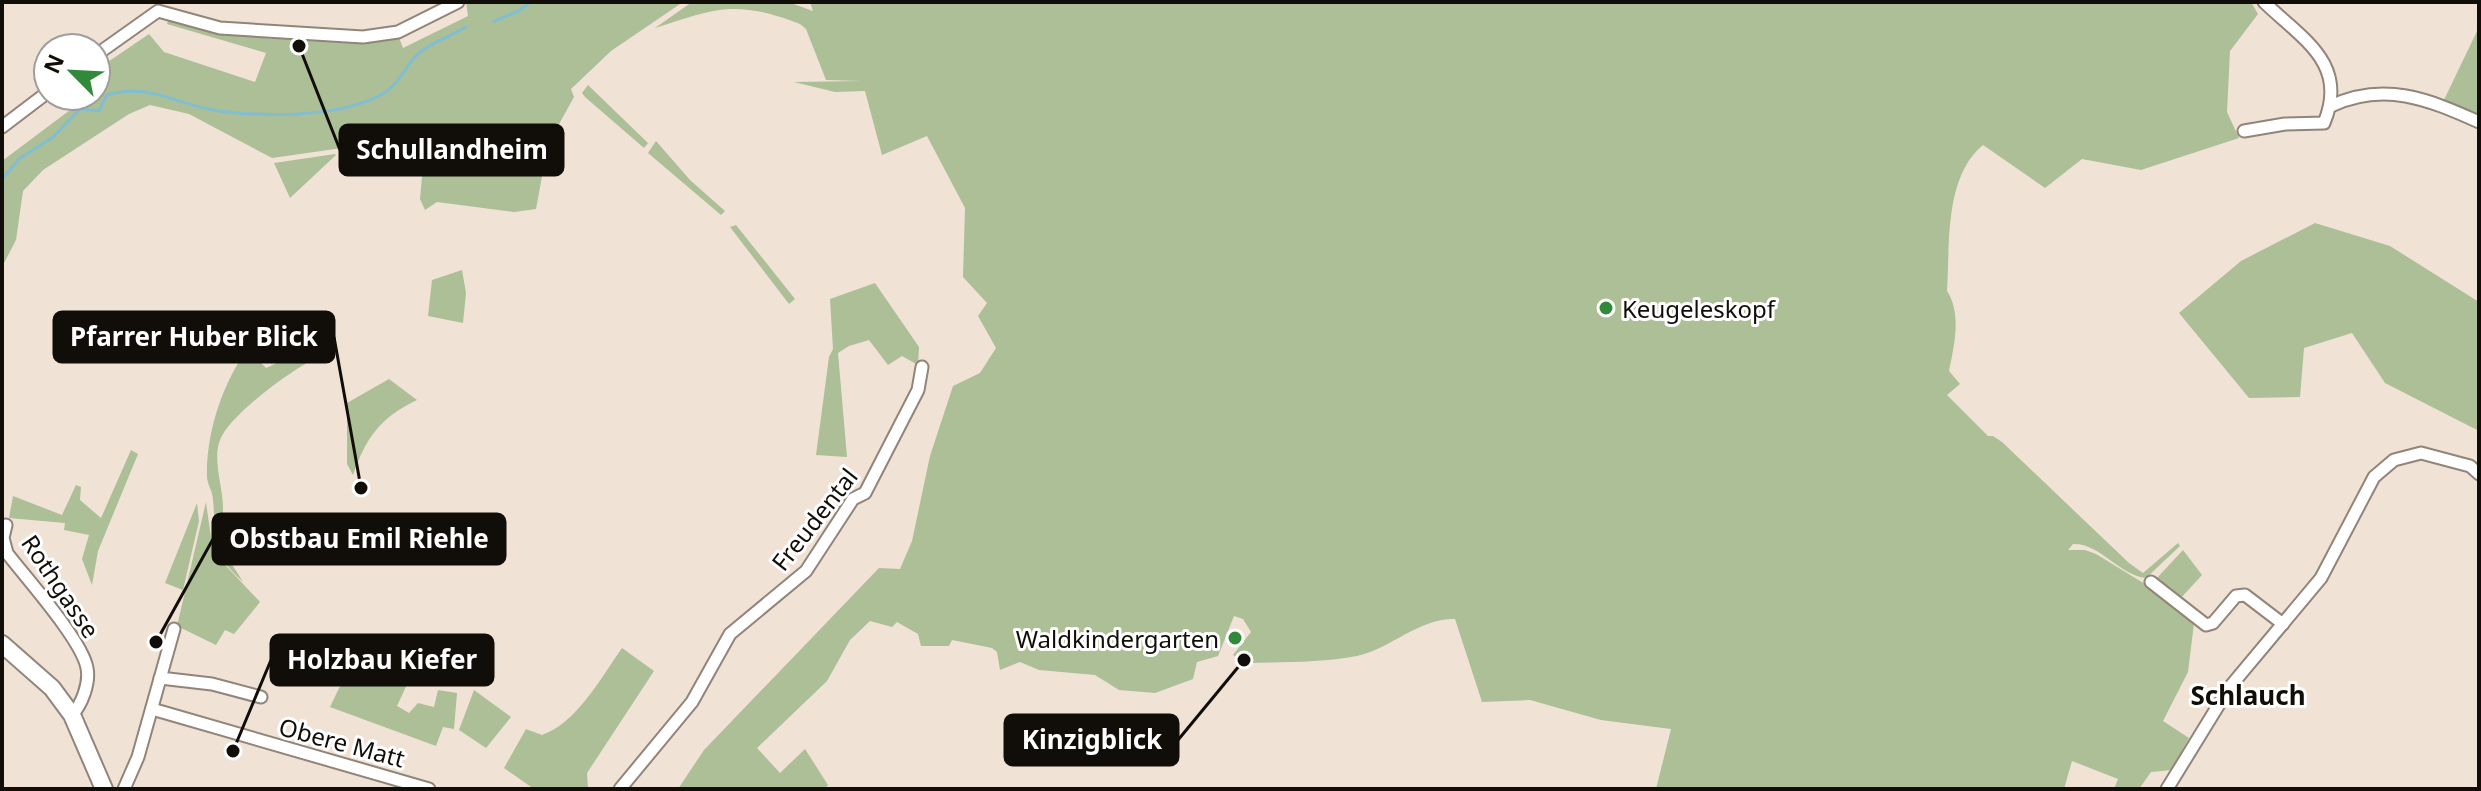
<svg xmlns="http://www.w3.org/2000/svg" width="2481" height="791" font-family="'Noto Sans',sans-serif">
  <rect width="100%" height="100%" fill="#f1e2d6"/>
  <g fill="#acbf96">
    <polygon points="466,2 683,2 611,51 571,89 574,97 548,144 536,209 514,212 437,202 425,210 420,199 423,166 418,160 406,160 379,149 346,151 342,148 272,158 189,114 150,105 129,114 43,170 23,191 16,240 2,267 2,161 70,110 61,96 96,96 96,64 99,68 149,34 164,52 255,82 266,53 167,24 168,20 213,31 274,39 279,32 398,35 403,48 468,16"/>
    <path d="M 692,2 L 788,2 L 813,11 L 810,2 L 2251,2 L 2258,14 L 2230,51 L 2227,112 L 2239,138 L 2141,170 L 2082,159 L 2045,188 L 1983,145 C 1944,177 1950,245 1947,291 C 1962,314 1954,346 1949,371 L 1960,384 L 1947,395 L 1988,436 L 1993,436 L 2002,442 L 2129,563 L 2143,573 L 2178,543 L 2180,546 L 2146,578 C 2119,575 2100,543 2073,544 L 2068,550 L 2085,550 L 2096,554 L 2176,603 L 2194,623 L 2188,672 L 2163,721 L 2189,738 L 2171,770 L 2151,772 L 2139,789 L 2114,789 L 2118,779 L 2072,761 L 2064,789 L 1656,789 L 1671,729 L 1601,720 L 1530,700 L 1482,702 L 1455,619 C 1419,618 1392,648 1357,656 C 1321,663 1282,662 1245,663 L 1233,655 L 1251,632 L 1243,619 L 1234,616 L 1218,656 L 1197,662 L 1193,679 L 1155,693 L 1119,690 L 1095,675 L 1039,670 L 1020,662 L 1000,670 L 997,652 L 992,648 L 952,640 L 949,646 L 921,646 L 918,634 L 897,622 L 892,627 L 870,621 L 850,640 L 827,681 L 757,748 L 780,773 L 805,749 L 828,785 L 825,789 L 678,789 L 704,750 L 879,568 L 900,569 L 912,541 L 930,456 L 953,386 L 980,373 L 996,348 L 978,316 L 987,303 L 963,277 L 965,208 L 927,136 L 882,155 L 865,91 L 835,92 L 794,82 L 862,81 L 826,80 L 806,29 L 800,24 C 737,0 718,7 655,28 Z"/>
    <polygon points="2479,27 2479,117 2443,102"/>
    <polygon points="588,85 648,143 644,148 585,97 582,93"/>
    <polygon points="656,141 690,180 725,211 721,215 648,153"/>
    <polygon points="335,154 336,155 290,198 274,163"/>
    <polygon points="2315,223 2390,246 2479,302 2479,431 2385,383 2352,333 2304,348 2300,397 2249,398 2179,313 2241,261"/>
    <polygon points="736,225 795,299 789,304 730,227"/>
    <polygon points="462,270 466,293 463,323 428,316 432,280"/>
    <polygon points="875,283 919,347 918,365 902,356 888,365 869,340 849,346 838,353 847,457 816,455 829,357 833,349 830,299"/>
    <path d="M 319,322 L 330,351 C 302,362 238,408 223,434 C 210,455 223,485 223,507 C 223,518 218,534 221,544 C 226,557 236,570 243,582 C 208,549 217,542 213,500 C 213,491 207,485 207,476 C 206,431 224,379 251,344 L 257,359 L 266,368 L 294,355 L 290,326 Z"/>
    <path d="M 389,379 L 417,400 C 381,417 366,437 353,475 L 347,464 L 347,403 Z"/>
    <polygon points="131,450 138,454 98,551 92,585 82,559 89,535 64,530 65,523 9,518 13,496 62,515 76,485 81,487 80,500 101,518"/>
    <polygon points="206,502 213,552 260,602 234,634 225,630 216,645 177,626"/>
    <polygon points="197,503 199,521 183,590 165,583"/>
    <polygon points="2183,550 2202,575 2179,600 2157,578"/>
    <path d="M 622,648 L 654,671 L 587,773 L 588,789 L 534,789 L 504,768 L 526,729 L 542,735 C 577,723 602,676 622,648 Z"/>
    <polygon points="356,653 409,680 397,706 409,713 418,703 434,707 438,690 457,693 454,729 443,727 436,746 330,707"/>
    <polygon points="474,690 511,717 486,748 459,730"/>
  </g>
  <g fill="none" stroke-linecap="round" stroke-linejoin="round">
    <g stroke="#82bed2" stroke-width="3">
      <polyline points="494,21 519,11 530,2"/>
      <path d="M 2,179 L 20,158 L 52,138 L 80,109 L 99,111 L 107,95 C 149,82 179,106 219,111 C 266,117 347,118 387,91 C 400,82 404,69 414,58 C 425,45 451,36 466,27"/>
    </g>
    <g stroke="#918479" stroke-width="15">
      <g id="street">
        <polyline points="96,55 158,11 220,28 363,37 398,32 458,2"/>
        <path d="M 2331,106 C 2384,81 2428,99 2479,122"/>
        <polyline points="2,127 48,92"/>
        <path d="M 2244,131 L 2285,124 L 2324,123 C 2349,63 2302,39 2264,2"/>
        <path d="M 6,525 L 3,538 L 7,553 C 26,578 82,640 87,668 C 90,683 82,704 72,715"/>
        <polyline points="2151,582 2206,625 2213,623 2236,596 2245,595 2283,624"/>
        <polyline points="160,678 212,684 261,697"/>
        <polyline points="152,709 429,789"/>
        <polyline points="124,789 138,757 174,629"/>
        <polyline points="620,789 692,702 730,634 806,571 853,499 865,493 918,390 922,367"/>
        <polyline points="2167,789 2229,688 2321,578 2374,477 2394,460 2421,453 2470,466 2479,474"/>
      </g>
    </g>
    <g stroke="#918479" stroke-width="20">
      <polyline id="secondary" points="2,644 52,688 72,715 104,789"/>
    </g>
    <use href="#street" stroke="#fff" stroke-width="11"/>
    <use href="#secondary" stroke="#fff" stroke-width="16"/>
  </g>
  <g fill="#308a3a" stroke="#fff" stroke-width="3">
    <circle cx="1606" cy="308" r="8"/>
    <circle cx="1235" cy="638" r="8"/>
  </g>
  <g text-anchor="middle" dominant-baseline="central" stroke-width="6" stroke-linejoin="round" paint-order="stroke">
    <g font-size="24" fill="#110d09" stroke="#fff" text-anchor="start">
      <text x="1622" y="308">Keugeleskopf</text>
      <text x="1219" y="638" text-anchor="end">Waldkindergarten</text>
    </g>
    <g font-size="24" fill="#110d09" stroke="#fff">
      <text transform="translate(814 519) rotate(-52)">Freudental</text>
      <text transform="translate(61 586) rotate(56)">Rothgasse</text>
      <text transform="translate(342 742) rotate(15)">Obere Matt</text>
    </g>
    <g font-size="26" font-weight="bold" fill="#110d09" stroke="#fff">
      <text x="2248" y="695">Schlauch</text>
    </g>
  </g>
  <path fill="none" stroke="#110d09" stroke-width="3" d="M299 46L340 150M361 488L334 337M156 642L213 539M233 751L271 660M1244 660L1178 740"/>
  <g fill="#110d09" stroke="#fff" stroke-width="3">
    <circle cx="299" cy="46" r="8"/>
    <circle cx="361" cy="488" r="8"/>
    <circle cx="156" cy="642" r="8"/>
    <circle cx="233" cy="751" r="8"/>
    <circle cx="1244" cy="660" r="8"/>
  </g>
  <g fill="#110d09" stroke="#110d09" stroke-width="3">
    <rect x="340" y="125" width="223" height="50" rx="8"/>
    <rect x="54" y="312" width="280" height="50" rx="8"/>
    <rect x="213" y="514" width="292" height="50" rx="8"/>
    <rect x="271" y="635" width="222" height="50" rx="8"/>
    <rect x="1005" y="715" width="173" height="50" rx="8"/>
  </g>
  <g font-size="26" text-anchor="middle" font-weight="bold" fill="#fff">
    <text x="452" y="159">Schullandheim</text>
    <text x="194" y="346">Pfarrer Huber Blick</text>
    <text x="359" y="548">Obstbau Emil Riehle</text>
    <text x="382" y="669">Holzbau Kiefer</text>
    <text x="1092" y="749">Kinzigblick</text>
  </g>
  <rect width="2481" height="791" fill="none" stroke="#110d09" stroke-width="8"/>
  <g transform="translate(72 72) rotate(294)"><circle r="38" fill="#ffffff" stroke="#a09e9d" stroke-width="2"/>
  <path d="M0-6L14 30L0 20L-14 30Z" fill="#308a3a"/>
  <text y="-12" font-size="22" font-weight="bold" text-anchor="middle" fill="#110d09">N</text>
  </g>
</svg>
